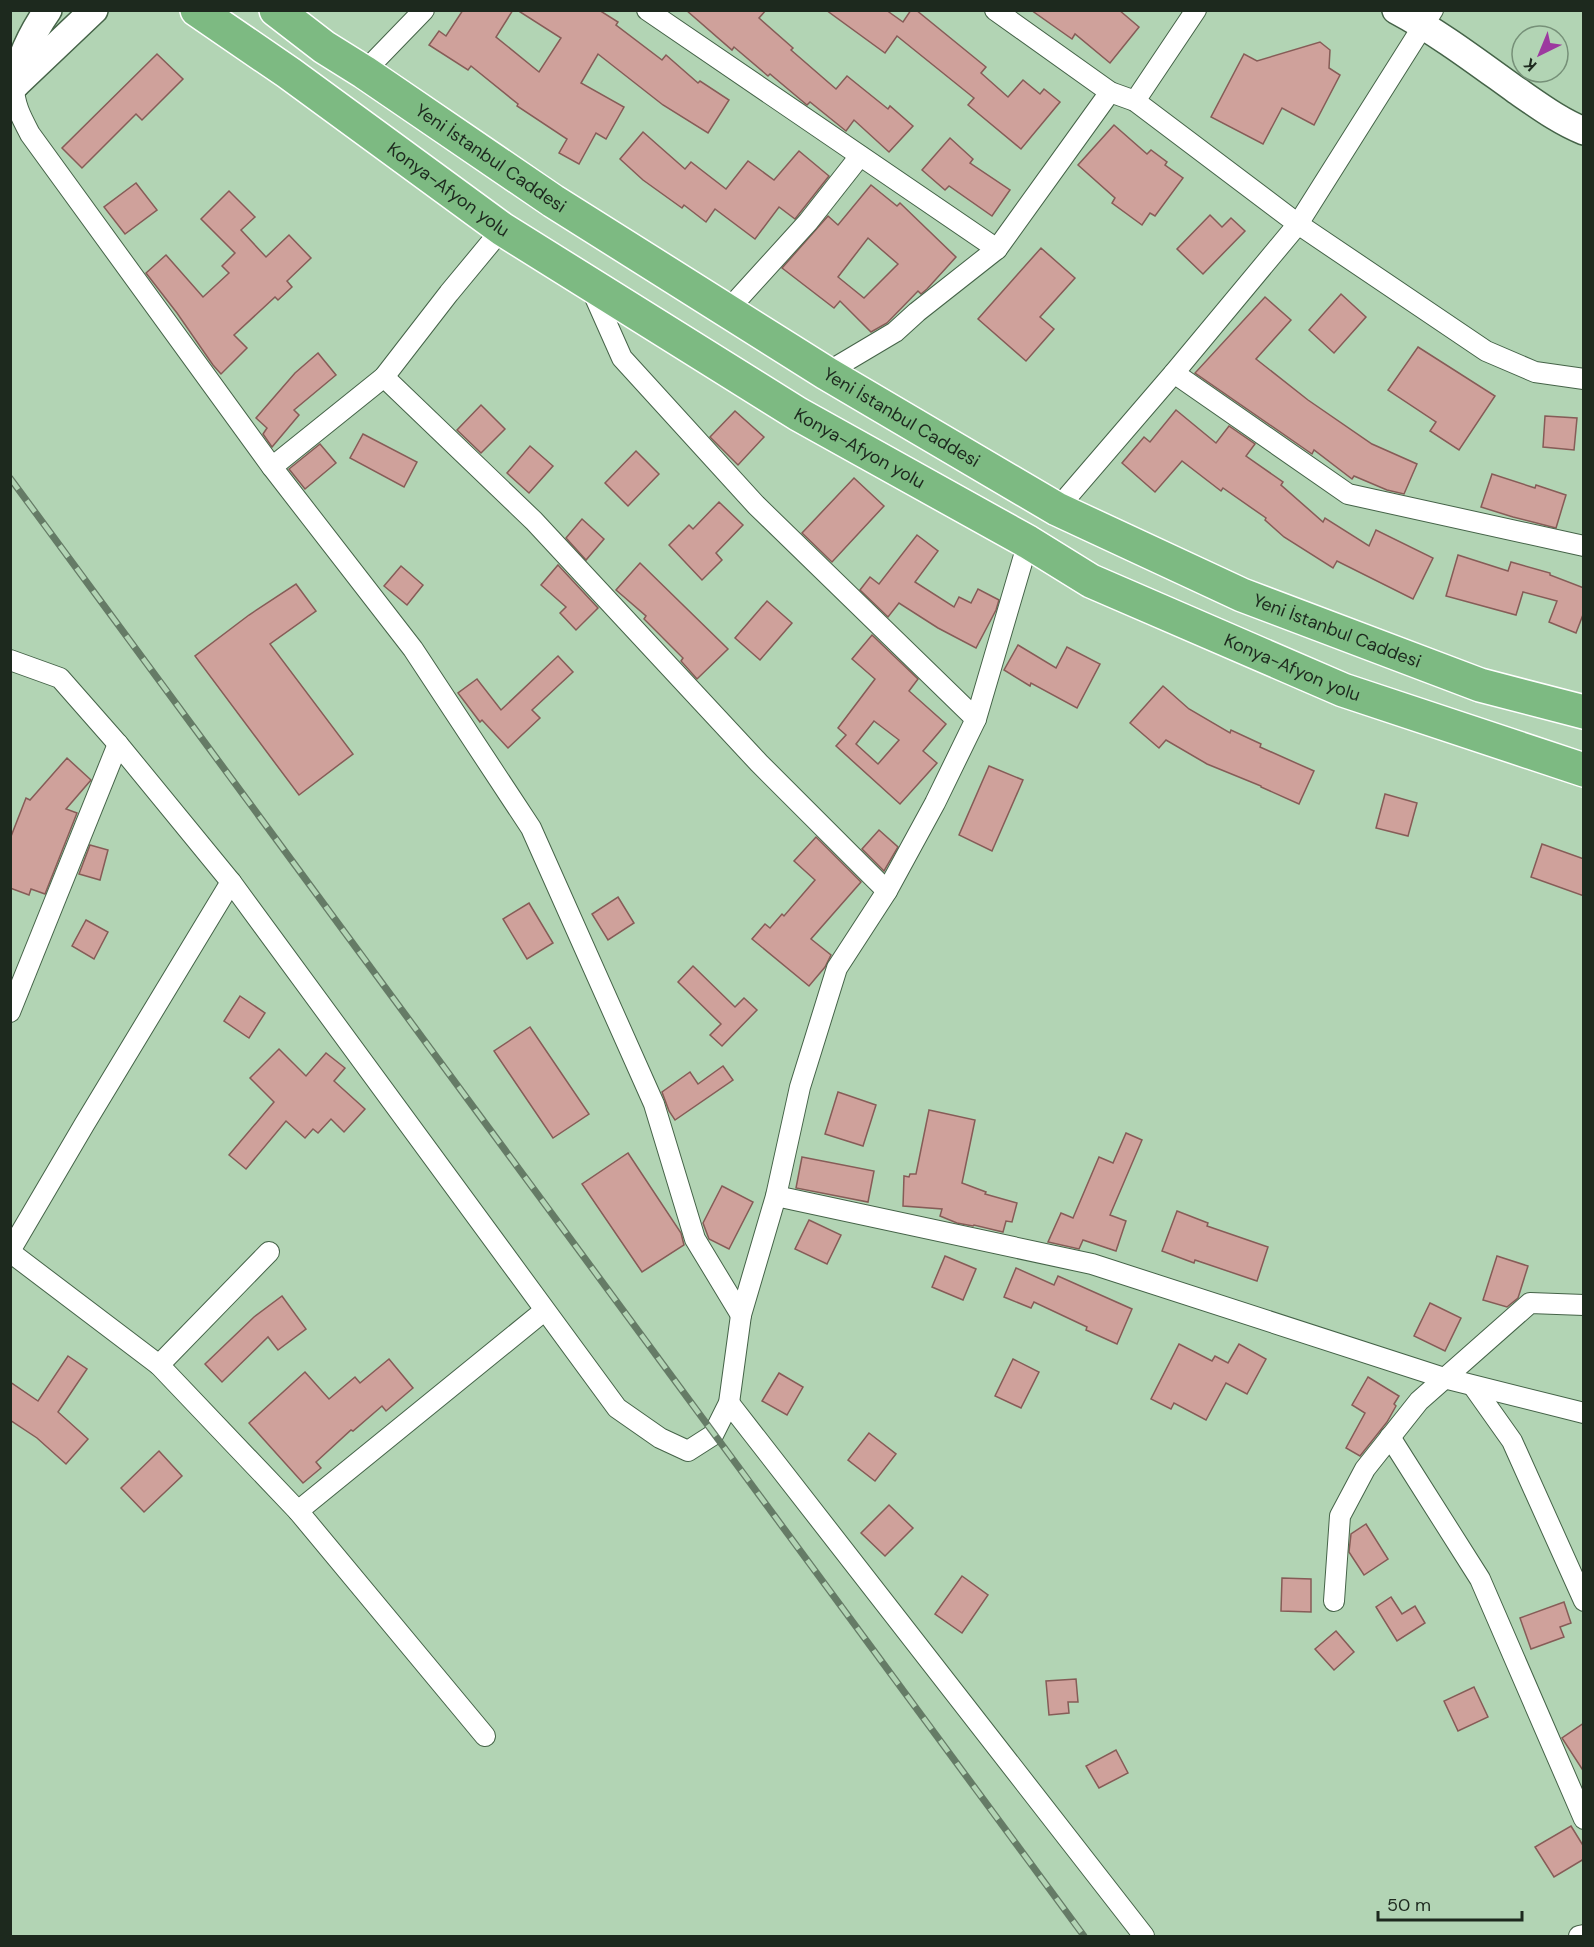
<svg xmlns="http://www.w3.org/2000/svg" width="1594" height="1947" font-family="'DM Sans',sans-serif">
  <rect width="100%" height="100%" fill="#b2d4b4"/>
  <g fill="#cfa19b" stroke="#865c57" stroke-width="1.5" fill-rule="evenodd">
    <polygon points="463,10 513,10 496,37 539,72 561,38 517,10 599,10 618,22 616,25 662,60 666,55 698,83 700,81 729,100 708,133 663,105 598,54 581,83 624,107 606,139 596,133 579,164 559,153 567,139 517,106 518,104 471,66 468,70 429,45 439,31 446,36"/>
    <polygon points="686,10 766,10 759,18 793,48 791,50 836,89 847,76 888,109 890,106 913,126 889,152 854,120 846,131 810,102 807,105 770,74 768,76 734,47 732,50"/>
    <polygon points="826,10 886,10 903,22 911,10 916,10 986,67 981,73 1008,97 1023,80 1040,94 1044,89 1060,102 1021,149 968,105 974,98 897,36 885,53"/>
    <polygon points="1031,10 1119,10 1139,27 1110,63 1075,34 1072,39"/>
    <polygon points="1320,42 1330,50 1329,68 1340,75 1314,125 1282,108 1263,144 1211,117 1244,54 1257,61"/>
    <polygon points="157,54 183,79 142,120 136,114 82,168 62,148"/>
    <polygon points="1114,125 1147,154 1151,150 1167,162 1165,165 1183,178 1155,216 1150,213 1142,225 1112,203 1115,198 1078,165"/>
    <polygon points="643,132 685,169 691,162 726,189 748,161 774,180 799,151 829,176 795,219 779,207 755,239 715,209 706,222 684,205 682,208 643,180 620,159"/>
    <polygon points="950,138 973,159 970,163 1010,190 992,216 949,186 945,190 922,170"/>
    <polygon points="136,183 157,210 125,234 104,207"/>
    <path d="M 871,185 L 897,206 L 900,203 L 956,257 L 927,289 L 921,294 L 918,291 L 887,323 L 871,332 L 840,301 L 834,308 L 782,268 L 828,216 L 838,225 ZM 868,238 L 898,264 L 864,298 L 838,277 Z"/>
    <polygon points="229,191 255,217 241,230 266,257 289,235 311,258 287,281 292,287 278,300 275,297 234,335 247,348 221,374 213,365 177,313 146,273 166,255 203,297 229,273 222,266 235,253 201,219"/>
    <polygon points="1210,215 1222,227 1231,218 1245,231 1203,274 1177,249"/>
    <polygon points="1041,248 1075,278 1040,317 1054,329 1026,361 978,319"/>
    <polygon points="1341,294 1366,317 1334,353 1309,330"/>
    <polygon points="1265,297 1291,320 1256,359 1308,400 1372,444 1417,464 1404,494 1387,490 1354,476 1352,479 1314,450 1312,454 1195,373"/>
    <polygon points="1418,347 1495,396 1459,450 1430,431 1436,422 1388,390"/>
    <polygon points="318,353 336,375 294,410 299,415 272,447 263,434 267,428 256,418 295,373"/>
    <polygon points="481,405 505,429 481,453 457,430"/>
    <polygon points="1176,410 1216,443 1229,426 1255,444 1246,456 1283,482 1281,485 1323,522 1325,518 1369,546 1376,530 1433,558 1413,599 1337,561 1333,568 1284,537 1265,520 1266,518 1223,488 1221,491 1182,461 1155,492 1122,463 1144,437 1150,442"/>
    <polygon points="735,411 764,437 738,465 710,437"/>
    <polygon points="1545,416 1577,418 1574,450 1543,447"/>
    <polygon points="363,434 417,462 404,487 350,458"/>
    <polygon points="320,444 336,463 305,489 289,469"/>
    <polygon points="530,446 553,466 529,493 507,473"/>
    <polygon points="636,451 659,474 628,506 605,483"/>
    <polygon points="1492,474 1535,488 1536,485 1566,495 1556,528 1513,517 1481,507"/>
    <polygon points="854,478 884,506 832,562 802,533"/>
    <polygon points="719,502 743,525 716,553 722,560 702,580 669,545 689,525 693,529"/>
    <polygon points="582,519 604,539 586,560 566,538"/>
    <polygon points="917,535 938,551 915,582 954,607 959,597 971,603 978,589 999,600 996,610 976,648 938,628 899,603 888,617 860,590 870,577 879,584"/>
    <polygon points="1458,555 1508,571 1511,562 1550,573 1550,575 1584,588 1584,612 1576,633 1549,622 1557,601 1523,592 1516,615 1446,596"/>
    <polygon points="640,563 728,649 697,679 681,661 683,658 644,619 646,616 616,590"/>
    <polygon points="558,565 598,608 576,630 560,613 566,607 541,585"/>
    <polygon points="401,566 423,585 407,605 384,586"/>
    <polygon points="296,584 316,611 270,644 353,754 299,795 195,656 249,615"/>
    <polygon points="767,601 792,623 760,660 735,638"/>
    <path d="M 872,635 L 918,679 L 909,691 L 946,724 L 923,751 L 937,763 L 900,804 L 836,746 L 846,735 L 838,728 L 875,679 L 852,659 ZM 874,721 L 899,740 L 878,764 L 856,744 Z"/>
    <polygon points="1018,645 1056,668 1067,647 1100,664 1077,708 1031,683 1030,686 1004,670"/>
    <polygon points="558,656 573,672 532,710 540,718 508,748 482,720 480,722 458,693 477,679 501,710"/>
    <polygon points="1163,686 1189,709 1230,733 1231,730 1261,744 1260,747 1314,771 1299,804 1261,787 1261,786 1207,764 1166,740 1159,748 1130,723"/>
    <polygon points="67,758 91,780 66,809 77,813 45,894 31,889 29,895 10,888 10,839 26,798 30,800"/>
    <polygon points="989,766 1023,780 992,851 959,835"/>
    <polygon points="1385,794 1417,803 1408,836 1376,828"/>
    <polygon points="879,830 898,847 884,871 862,849"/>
    <polygon points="816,837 861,882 811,939 831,955 825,967 809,986 752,939 765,924 770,928 782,914 784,916 815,880 794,861"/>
    <polygon points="1542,844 1584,859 1584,896 1531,877"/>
    <polygon points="90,845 108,850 100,880 79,874"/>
    <polygon points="618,897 634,923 608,940 592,914"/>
    <polygon points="529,903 553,943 527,959 503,919"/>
    <polygon points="86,920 108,932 94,959 72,946"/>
    <polygon points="693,966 735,1007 744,998 757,1010 722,1046 710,1035 721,1024 678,982"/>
    <polygon points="240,996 265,1013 249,1038 224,1021"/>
    <polygon points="530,1027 589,1114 553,1138 494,1051"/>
    <polygon points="279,1049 306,1076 326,1053 345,1068 334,1081 365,1109 344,1132 331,1119 318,1133 313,1129 305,1138 286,1121 246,1169 229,1155 274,1102 250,1078"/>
    <polygon points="723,1066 733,1080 675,1120 669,1111 662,1092 690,1072 698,1084"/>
    <polygon points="838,1092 876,1105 863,1146 825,1134"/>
    <polygon points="929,1110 975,1120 962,1183 986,1192 985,1194 1017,1203 1012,1222 1006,1221 1003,1232 974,1225 973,1226 957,1223 940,1216 942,1209 903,1206 904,1176 909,1177 910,1174 916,1174"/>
    <polygon points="1126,1133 1142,1140 1110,1215 1126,1221 1116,1251 1083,1240 1079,1249 1048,1242 1061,1213 1073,1218 1099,1157 1113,1163"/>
    <polygon points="628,1153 681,1233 684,1245 642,1272 582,1184"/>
    <polygon points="802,1157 874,1171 868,1202 796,1188"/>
    <polygon points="722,1186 753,1202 729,1249 709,1239 703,1223"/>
    <polygon points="1177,1211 1208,1223 1207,1226 1268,1247 1257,1281 1195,1260 1194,1263 1162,1251"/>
    <polygon points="809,1220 841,1235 827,1264 795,1249"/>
    <polygon points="945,1256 976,1269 963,1300 932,1287"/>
    <polygon points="1497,1256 1528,1266 1518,1298 1507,1307 1483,1300"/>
    <polygon points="1016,1268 1054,1285 1058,1276 1132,1309 1117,1344 1086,1330 1087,1327 1034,1302 1031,1308 1004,1297"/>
    <polygon points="282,1296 306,1329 278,1350 268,1337 222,1382 205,1364 254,1317"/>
    <polygon points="1430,1303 1461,1318 1445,1351 1414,1336"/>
    <polygon points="1179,1344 1212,1361 1215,1356 1228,1363 1239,1344 1266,1359 1247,1394 1226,1383 1206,1420 1174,1403 1171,1409 1151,1399"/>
    <polygon points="68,1356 87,1369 58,1412 88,1439 66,1464 37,1438 10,1420 10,1382 38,1401"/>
    <polygon points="389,1359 413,1388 386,1411 382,1406 353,1431 351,1430 316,1462 321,1468 303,1483 249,1423 305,1372 329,1399 355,1377 360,1383"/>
    <polygon points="1013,1359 1039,1372 1021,1408 995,1396"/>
    <polygon points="779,1373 803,1387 787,1415 762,1401"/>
    <polygon points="1368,1377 1399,1396 1394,1404 1396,1406 1387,1422 1360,1456 1346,1448 1365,1413 1352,1405"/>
    <polygon points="869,1433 896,1454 875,1481 848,1460"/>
    <polygon points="159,1451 182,1476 144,1512 121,1488"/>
    <polygon points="889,1505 913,1528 885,1556 861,1533"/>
    <polygon points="1366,1524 1388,1559 1364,1575 1349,1552 1351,1534"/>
    <polygon points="962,1576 988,1595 962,1633 935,1614"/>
    <polygon points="1282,1578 1311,1579 1311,1612 1281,1611"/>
    <polygon points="1391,1597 1402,1614 1415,1606 1425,1623 1397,1641 1376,1607"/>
    <polygon points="1564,1602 1571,1623 1560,1627 1564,1637 1531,1649 1520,1618"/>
    <polygon points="1336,1631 1354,1652 1334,1670 1315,1649"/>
    <polygon points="1076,1679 1078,1702 1068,1702 1069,1713 1049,1715 1046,1681"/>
    <polygon points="1474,1687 1488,1717 1458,1731 1444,1701"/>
    <polygon points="1584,1723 1584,1772 1562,1738"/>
    <polygon points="1116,1750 1128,1773 1099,1788 1086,1766"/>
    <polygon points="1571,1826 1584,1847 1584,1859 1554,1877 1535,1847"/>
  </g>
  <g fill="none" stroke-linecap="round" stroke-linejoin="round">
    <g stroke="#456348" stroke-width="22">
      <g id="street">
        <polyline points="647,10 997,249"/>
        <polyline points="995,10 1110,92 1135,101 1298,224 1486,351 1535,372 1584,379"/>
        <polyline points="364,72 424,10"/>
        <path d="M 14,86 C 14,104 21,117 30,134 L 272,467 L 413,649 L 531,828 L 654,1104 L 695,1239 L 741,1315"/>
        <polyline points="1135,101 1196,10"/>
        <polyline points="590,286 622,358 756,505 976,719"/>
        <polyline points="728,310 808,222 860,156"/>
        <polyline points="826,373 895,332 917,312 997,249 1110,92"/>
        <polyline points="1174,373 1348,494 1584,546"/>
        <polyline points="384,377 534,521 759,763 887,891"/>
        <polyline points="272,467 384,377 449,293 502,229"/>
        <polyline points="1057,509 1174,373 1298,224 1433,10"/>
        <polyline points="10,660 60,678 118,744 231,882 617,1408 660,1438 688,1451 713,1435 729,1403 741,1315 776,1196 800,1087 837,968 887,891 935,803 976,719 1028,542"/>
        <polyline points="10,1012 118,744"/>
        <polyline points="776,1196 1092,1264 1444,1378 1584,1413"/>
        <polyline points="10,1251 84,1125 231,882"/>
        <polyline points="10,1252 159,1365 298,1511 485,1736"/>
        <polyline points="159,1365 269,1252"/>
        <polyline points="1473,1386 1512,1441 1584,1601"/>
        <polyline points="729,1403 1144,1936"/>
        <polyline points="1390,1437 1480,1579 1584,1819"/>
        <polyline points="298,1511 544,1311"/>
        <polyline points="1334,1601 1340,1516 1365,1469 1419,1401 1530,1303 1584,1305"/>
        <polyline points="1579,1936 1584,1935"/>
      </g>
    </g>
    <g stroke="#456348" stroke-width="30">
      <g id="secondary">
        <path d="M 1396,10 C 1439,33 1477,62 1516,90 C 1538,105 1559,121 1584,131"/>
        <path d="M 15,85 C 20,57 32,33 48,10"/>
        <polyline points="14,86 94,10"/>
      </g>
    </g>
    <g stroke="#fff" stroke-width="36">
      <g id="highway">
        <path id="s1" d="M 197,10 L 289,73 L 502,229 L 798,414 L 1028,542 L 1091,581 L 1343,690 L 1584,770"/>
        <path id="s2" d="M 276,10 L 324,47 L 364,72 L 553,201 L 826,373 L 1057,509 L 1242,595 L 1480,685 L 1584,712"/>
      </g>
    </g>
    <use href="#street" stroke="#fff" stroke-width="20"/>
    <use href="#secondary" stroke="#fff" stroke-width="27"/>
    <use href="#highway" stroke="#7dba82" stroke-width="33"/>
    <g stroke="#657b66" stroke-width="7">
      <polyline id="rail" points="10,478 1084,1936"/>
    </g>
    <use href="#rail" stroke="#b2d4b4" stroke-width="4.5" stroke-dasharray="14" stroke-linecap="butt"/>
  </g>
  <g text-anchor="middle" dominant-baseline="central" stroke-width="6" stroke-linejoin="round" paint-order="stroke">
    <g font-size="18" fill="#1d291e" stroke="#b2d4b4">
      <text stroke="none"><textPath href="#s2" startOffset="261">Yeni İstanbul Caddesi</textPath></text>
      <text stroke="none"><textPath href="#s1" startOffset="309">Konya-Afyon yolu</textPath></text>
      <text stroke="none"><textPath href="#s2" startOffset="747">Yeni İstanbul Caddesi</textPath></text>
      <text stroke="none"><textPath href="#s1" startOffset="795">Konya-Afyon yolu</textPath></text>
      <text stroke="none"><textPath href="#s2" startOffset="1233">Yeni İstanbul Caddesi</textPath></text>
      <text stroke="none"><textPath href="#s1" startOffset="1281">Konya-Afyon yolu</textPath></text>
    </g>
  </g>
  <rect width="1594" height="1947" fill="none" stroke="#1d291e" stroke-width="24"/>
  <g transform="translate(1540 54) rotate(223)"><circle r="28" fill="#b2d4b4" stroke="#769078" stroke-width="1.5"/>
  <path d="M0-4.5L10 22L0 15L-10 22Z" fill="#9c399f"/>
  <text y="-9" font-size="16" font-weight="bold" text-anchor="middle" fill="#1d291e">K</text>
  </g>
  <path d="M1378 1911v9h144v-9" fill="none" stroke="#1d291e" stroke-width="3"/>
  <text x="1387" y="1911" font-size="18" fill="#1d291e" stroke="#b2d4b4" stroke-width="4.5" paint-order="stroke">50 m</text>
</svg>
